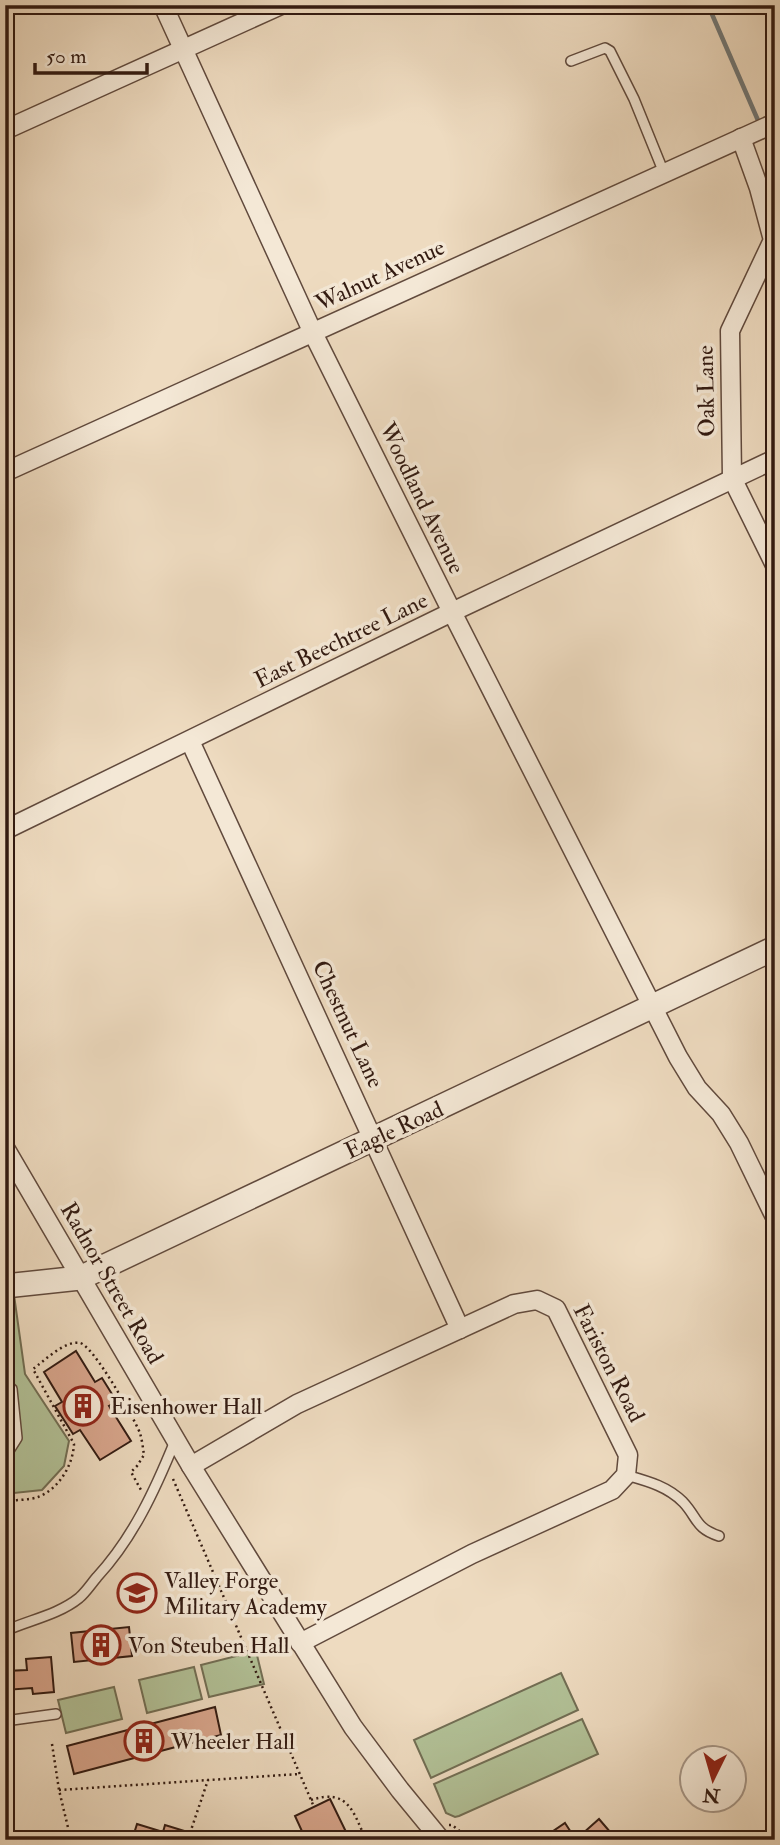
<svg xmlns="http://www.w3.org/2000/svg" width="780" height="1845" font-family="'IM FELL Double Pica',serif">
  <rect width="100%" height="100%" fill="#eedbc0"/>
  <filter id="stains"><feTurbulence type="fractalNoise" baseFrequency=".00286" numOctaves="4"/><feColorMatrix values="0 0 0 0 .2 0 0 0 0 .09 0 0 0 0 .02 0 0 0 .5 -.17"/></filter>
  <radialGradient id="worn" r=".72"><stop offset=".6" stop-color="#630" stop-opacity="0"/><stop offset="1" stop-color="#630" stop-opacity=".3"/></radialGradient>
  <g fill="#b2c197" stroke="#726e54" stroke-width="2">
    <polygon points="14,1295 25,1374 69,1441 64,1466 42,1490 5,1494 5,1296"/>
    <polygon points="256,1651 264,1684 209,1697 201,1665"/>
    <polygon points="194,1667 202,1699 147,1713 139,1680"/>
    <polygon points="561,1673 578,1710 431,1778 414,1740"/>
    <polygon points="114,1687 122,1719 66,1733 58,1700"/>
    <polygon points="582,1719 598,1754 459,1816 455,1817 446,1813 434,1784"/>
  </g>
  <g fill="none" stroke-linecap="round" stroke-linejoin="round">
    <g stroke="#727978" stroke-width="4.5">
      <polyline points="708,5 760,125"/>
      <polyline points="765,133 775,146"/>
    </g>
  </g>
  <g fill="#d8a58c" stroke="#321a11" stroke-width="2">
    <polygon points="76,1351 95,1382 102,1378 117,1402 109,1406 131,1441 100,1460 80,1430 73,1434 55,1406 62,1402 44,1372"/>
    <polygon points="129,1627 132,1656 74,1662 71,1633"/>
    <polygon points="51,1657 54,1692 33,1694 32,1688 5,1690 5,1671 27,1670 26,1659"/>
    <polygon points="215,1707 221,1735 74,1774 67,1746"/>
    <polygon points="330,1799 350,1840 306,1840 295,1816"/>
    <polygon points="599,1819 617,1840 587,1840 582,1834"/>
    <polygon points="565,1823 576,1840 540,1840"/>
    <polygon points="137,1824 163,1832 165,1825 204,1837 204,1840 132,1840"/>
  </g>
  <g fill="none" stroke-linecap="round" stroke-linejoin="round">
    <g stroke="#614a3d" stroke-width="12">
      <g id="service">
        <polyline points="571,61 605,48 610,51 634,99 664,173"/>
        <polyline points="5,1384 12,1389 17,1438 5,1457"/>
        <path d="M 626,1475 C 647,1481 667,1486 683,1502 C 698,1518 695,1528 719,1536"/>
        <path d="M 5,1631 C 29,1620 58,1615 79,1598 C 86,1592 91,1584 97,1577 C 133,1538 155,1490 175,1441"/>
        <polyline points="5,1721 56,1714"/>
      </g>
    </g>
    <g stroke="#614a3d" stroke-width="21">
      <g id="minor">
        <polyline points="163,5 313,333 452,612 678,1057 697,1088 721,1114 739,1143 775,1217"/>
        <polyline points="5,130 281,5"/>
        <polyline points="741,138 759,188 773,240 730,331 732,478 775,565"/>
        <polyline points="5,472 775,123"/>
        <polyline points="190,741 460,1329"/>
        <polyline points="5,830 452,612 775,459"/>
        <polyline points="5,1148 191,1466 353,1727 400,1790 441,1840"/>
        <polyline points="191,1466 297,1404 514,1304 537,1300 556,1309 628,1455 626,1475 612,1490 472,1554 300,1643"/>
      </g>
    </g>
    <g stroke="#614a3d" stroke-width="26">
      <polyline id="tertiary" points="5,1286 80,1278 775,948"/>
    </g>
    <g stroke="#321a11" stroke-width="2.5" stroke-dasharray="2 3.5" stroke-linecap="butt">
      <polyline points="173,1479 314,1807"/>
      <path d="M 5,1501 C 16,1500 29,1500 38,1497 C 59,1489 73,1465 74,1444 L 33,1369 C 44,1361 65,1340 80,1343 C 93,1345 134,1418 140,1433 C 142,1440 143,1448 144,1455 L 137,1466 L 131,1472 L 141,1490"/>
      <polyline points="52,1744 59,1790 71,1840"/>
      <polyline points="59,1790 299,1774"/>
      <path d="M 311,1800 C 348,1788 353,1811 366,1840"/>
      <polyline points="449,1825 452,1825 471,1840"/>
      <polyline points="190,1833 208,1780"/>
      <polyline points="404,1840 416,1833"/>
    </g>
    <use href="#service" stroke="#f4e8d6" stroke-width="9"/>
    <use href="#minor" stroke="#f4e8d6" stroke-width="18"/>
    <use href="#tertiary" stroke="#f4e8d6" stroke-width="23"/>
  </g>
  <defs>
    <g id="building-ring" transform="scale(2.0125)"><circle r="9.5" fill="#f4e8d6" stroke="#8f2418" stroke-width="1.5"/><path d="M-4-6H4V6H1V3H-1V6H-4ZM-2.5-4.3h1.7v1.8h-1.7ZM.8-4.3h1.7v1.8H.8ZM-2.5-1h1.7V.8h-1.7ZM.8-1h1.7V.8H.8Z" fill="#8f2418"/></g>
    <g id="university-ring" transform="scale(2.0125)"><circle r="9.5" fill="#f4e8d6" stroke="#8f2418" stroke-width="1.5"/><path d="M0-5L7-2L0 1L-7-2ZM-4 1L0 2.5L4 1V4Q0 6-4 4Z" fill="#8f2418"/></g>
  </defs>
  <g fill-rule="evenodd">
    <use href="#building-ring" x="83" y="1406"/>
    <use href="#university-ring" x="137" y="1593"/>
    <use href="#building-ring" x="101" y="1645"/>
    <use href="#building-ring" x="144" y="1741"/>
  </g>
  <g text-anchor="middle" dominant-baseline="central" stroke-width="7" stroke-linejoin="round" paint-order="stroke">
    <g font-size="23" fill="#321a11" stroke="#f4e8d6">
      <text transform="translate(380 275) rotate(-25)">Walnut Avenue</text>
      <text transform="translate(706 391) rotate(-91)">Oak Lane</text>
      <text transform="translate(422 498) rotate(64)">Woodland Avenue</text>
      <text transform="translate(341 640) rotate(-26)">East Beechtree Lane</text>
      <text transform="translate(348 1024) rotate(65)">Chestnut Lane</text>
      <text transform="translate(394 1130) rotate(-25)">Eagle Road</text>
      <text transform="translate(112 1283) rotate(60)">Radnor Street Road</text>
      <text transform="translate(609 1363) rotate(63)">Fariston Road</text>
    </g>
    <g font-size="23" fill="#321a11" stroke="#f4e8d6" text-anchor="start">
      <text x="110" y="1406">Eisenhower Hall</text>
      <text x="164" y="1580">Valley Forge<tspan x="164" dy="26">Military Academy</tspan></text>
      <text x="128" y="1645">Von Steuben Hall</text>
      <text x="171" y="1741">Wheeler Hall</text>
    </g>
  </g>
  <rect width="780" height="1845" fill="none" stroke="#eedbc0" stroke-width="28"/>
  <rect x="7" y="7" width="766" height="1831" fill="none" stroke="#321a11" stroke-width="3.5"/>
  <rect x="14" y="14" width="752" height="1817" fill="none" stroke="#321a11" stroke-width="2"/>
  <g transform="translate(713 1779) rotate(185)"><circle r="33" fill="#f4e8d6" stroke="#a69687" stroke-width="2"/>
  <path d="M0-5L12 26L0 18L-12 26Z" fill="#8f2418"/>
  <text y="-10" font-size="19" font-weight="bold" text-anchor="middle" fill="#321a11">N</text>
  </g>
  <path d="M35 63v10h112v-10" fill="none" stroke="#321a11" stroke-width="3.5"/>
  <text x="46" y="63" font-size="21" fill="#321a11" stroke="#f4e8d6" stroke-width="5" paint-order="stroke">50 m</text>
  <rect width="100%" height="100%" filter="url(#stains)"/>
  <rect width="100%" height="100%" fill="url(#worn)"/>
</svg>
